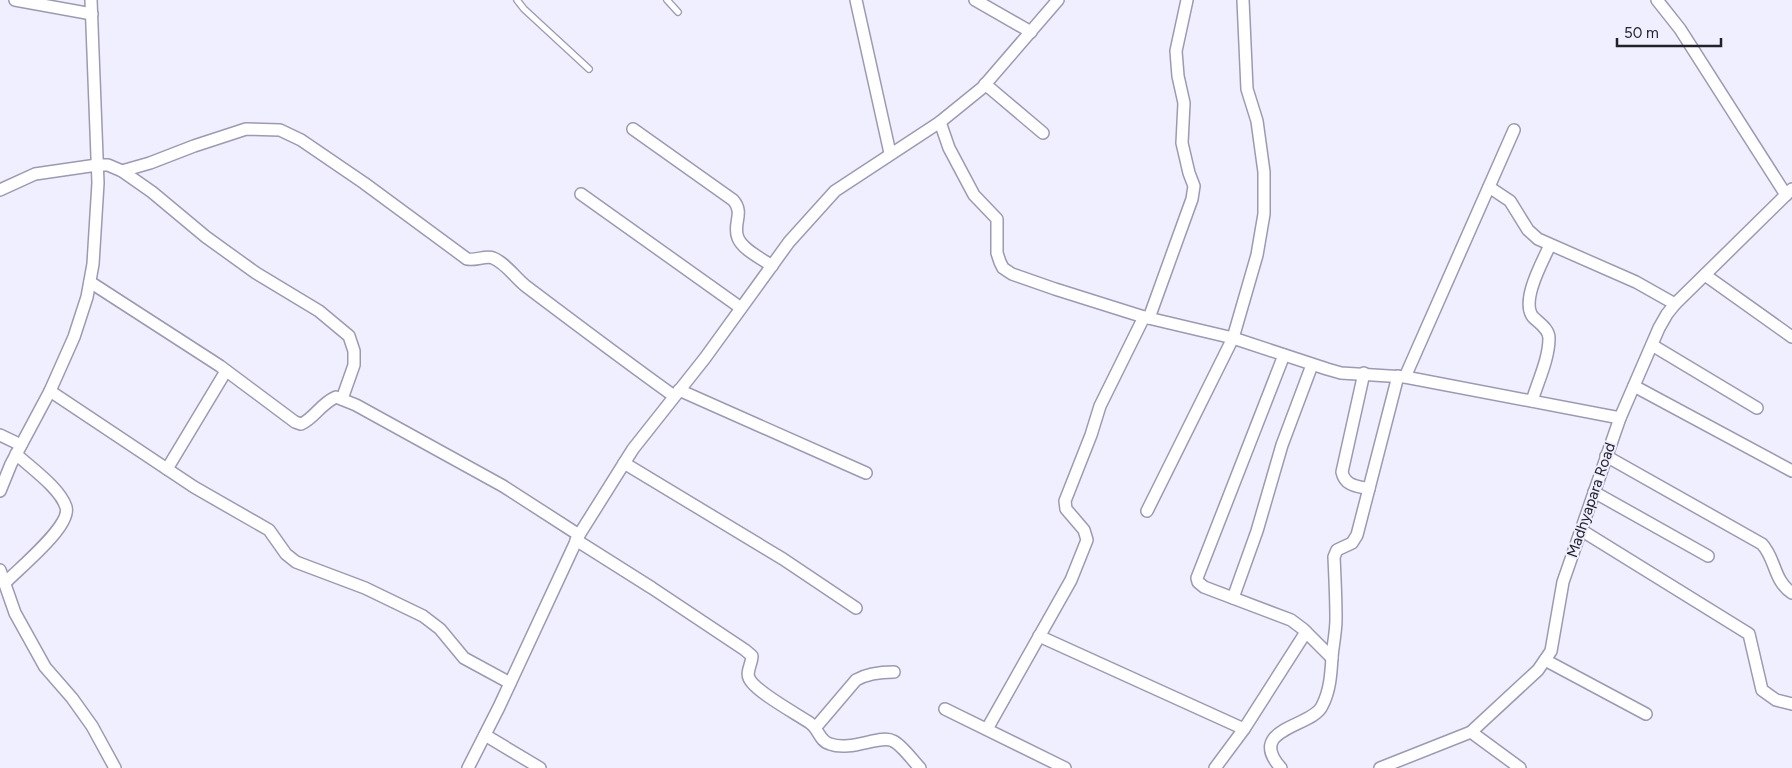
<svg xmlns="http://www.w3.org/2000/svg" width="1792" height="768" font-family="Figtree,sans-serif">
  <rect width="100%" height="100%" fill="#f0efff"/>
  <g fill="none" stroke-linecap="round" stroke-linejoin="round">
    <g stroke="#9b9ab2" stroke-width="8">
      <g id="service">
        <polyline points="517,0 524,9 589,69"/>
        <polyline points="667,0 678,12"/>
      </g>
    </g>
    <g stroke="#9b9ab2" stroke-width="14">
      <g id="minor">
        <polyline points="15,0 92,14"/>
        <polyline points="856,0 890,153"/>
        <polyline points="975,0 1031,32"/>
        <polyline points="1657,0 1680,29 1786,195"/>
        <polyline points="985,84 1043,133"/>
        <polyline points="940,122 949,148 974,195 997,219 997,253 1000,262 1003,268 1012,274 1055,289 1144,317 1233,338 1327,369 1341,373 1405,377 1620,418"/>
        <path d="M 633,129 L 733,200 C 745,213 732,224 738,238 C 743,250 761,258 772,266"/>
        <path d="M 122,171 L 150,163 L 194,146 L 246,129 L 280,130 L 301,140 L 364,183 L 467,259 C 475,261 486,255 493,258 C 506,263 516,279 527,287 C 576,324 625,361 674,396"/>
        <polyline points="1489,187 1510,201 1528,230 1538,239 1636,282 1675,304"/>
        <polyline points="0,190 35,174 97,165 108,165 122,171 152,192 206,237 256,273 319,311 349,336 354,351 354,365 342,399"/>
        <polyline points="581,194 741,308"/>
        <polyline points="1705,275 1792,337"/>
        <path d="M 90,282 L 220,366 L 295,422 L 301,424 C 314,419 320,404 336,397 L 356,405 L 503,486 L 579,535"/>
        <polyline points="1149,318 1192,199 1194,186 1189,173 1182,143 1184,103 1178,76 1176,51 1187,0"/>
        <polyline points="1652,345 1757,408"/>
        <polyline points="1284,355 1197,578 1198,582 1204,587 1291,620 1303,629 1332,658"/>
        <path d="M 1364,373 L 1342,472 C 1345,486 1357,486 1369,489"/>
        <polyline points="1405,377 1514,130"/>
        <polyline points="1634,386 1792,471"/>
        <polyline points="679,390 866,473"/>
        <polyline points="50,391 194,487 269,530 286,554 296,562 365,588 423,616 440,629 464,658 510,683"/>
        <path d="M 1532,401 C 1538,381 1549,359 1549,338 C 1549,329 1539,323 1533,317 C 1520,301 1543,261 1550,245"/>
        <polyline points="0,435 21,445"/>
        <path d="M 1606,456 L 1762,544 C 1776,559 1773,580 1792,593"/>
        <polyline points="624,463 783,559 856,608"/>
        <polyline points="167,469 226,371"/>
        <polyline points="0,491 11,464 50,391 74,337 87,297 93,264 98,183 91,0"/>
        <polyline points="1594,492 1708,556"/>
        <polyline points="1147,511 1233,338 1257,255 1264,214 1264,172 1257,121 1247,89 1243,0"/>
        <polyline points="1581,530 1749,634 1762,690 1776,700 1792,704"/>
        <path d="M 576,540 L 652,588 L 745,650 L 752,656 C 752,663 746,672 749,678 C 754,691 797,714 810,723 C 819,729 819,741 830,744 C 851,752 881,734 893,741 C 902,745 913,761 920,768"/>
        <polyline points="0,570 15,613 45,667 72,698 92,726 115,768"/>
        <path d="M 5,583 C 18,569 72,526 66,507 C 60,488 31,468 16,454"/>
        <polyline points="1233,598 1257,531 1282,445 1312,365"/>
        <polyline points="1039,636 1244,729"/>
        <polyline points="1545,660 1646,714"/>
        <polyline points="945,709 1065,768"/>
        <path d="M 816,727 L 856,680 C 868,673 881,672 894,672"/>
        <polyline points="987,729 1071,580 1087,540 1084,530 1066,509 1065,501 1091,435 1100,406 1144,317"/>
        <polyline points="1471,732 1520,768"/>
        <polyline points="485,735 540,768"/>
        <polyline points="468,768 499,707 579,535 633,449 705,358 789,242 835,191 940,122 982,88 1058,0"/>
        <polyline points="1215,768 1244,729 1306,632"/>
        <path d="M 1281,768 C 1245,728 1313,727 1322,706 C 1330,691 1331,674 1332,657 C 1333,645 1336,632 1336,619 C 1336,598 1335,578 1334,557 L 1337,550 L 1352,543 L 1357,535 L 1398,376"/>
        <polyline points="1380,768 1471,732 1538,670 1551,651 1563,582 1620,418 1659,328 1667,314 1675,304 1792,189"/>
      </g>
    </g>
    <use href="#service" stroke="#fff" stroke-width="5.5"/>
    <use href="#minor" stroke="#fff" stroke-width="11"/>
  </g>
  <g text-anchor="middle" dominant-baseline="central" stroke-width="4" stroke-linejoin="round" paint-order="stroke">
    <g font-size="15" fill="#22212a" stroke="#f0efff">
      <text transform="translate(1591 500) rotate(-71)">Madhyapara Road</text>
    </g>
  </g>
  <path d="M1617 38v8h104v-8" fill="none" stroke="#22212a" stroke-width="2.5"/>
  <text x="1624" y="38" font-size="15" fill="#22212a" stroke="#f0efff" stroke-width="4" paint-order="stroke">50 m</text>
</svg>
